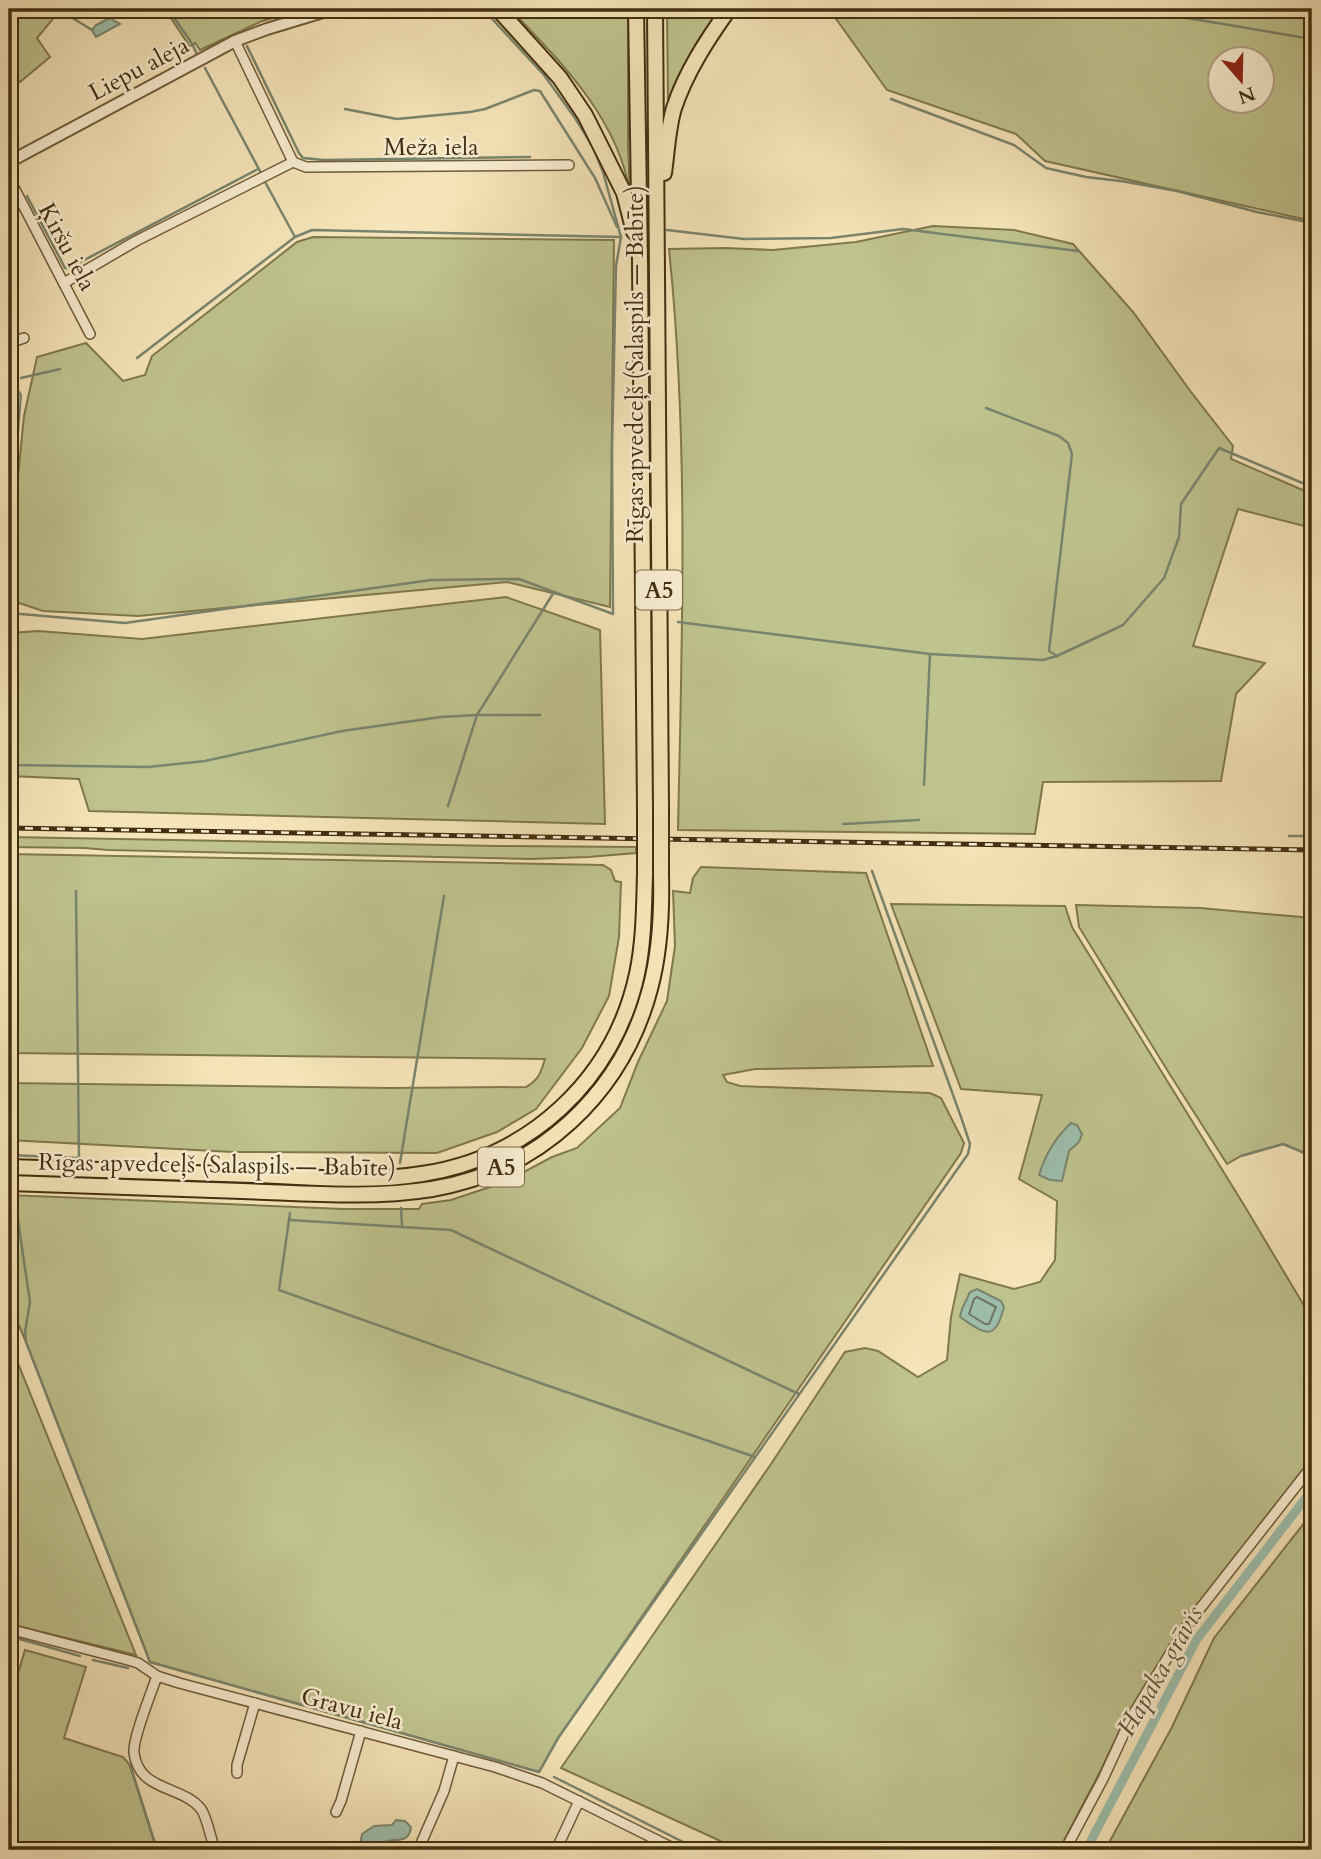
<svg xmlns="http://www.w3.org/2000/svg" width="1321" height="1859" font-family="Cardo,serif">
  <rect width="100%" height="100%" fill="#f6e5ba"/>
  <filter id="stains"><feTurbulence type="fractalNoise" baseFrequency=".00286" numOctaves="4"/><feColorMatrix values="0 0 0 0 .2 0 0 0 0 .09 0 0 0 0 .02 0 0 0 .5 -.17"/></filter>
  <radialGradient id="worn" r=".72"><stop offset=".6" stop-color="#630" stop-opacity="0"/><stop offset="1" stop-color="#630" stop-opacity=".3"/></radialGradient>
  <g fill="#bfc38e" stroke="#80784f" stroke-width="2" fill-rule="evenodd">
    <polygon points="9,9 61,9 37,38 50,57 20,82 9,72"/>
    <polygon points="165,9 307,9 262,21 200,50 195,43 190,47"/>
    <path d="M 510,9 L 628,9 L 628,144 L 630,194 C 619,119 560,61 510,9 Z"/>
    <path d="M 667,9 L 720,9 C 698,38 681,66 668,100 Z"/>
    <path d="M 829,9 L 1312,9 L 1312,221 L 1045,161 L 1016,134 L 887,90 ZM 1220,60 L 1262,60 L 1262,102 L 1220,102 Z"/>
    <path d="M 933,226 L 1014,230 L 1073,244 L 1133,312 L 1191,392 L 1233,446 L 1231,459 L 1312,494 L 1312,528 L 1238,509 L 1193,646 L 1265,663 L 1236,694 L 1221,781 L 1043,782 L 1035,834 L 678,830 C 682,637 689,442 669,249 L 725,248 L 773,250 L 856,242 Z"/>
    <polygon points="313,237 614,240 610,607 507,582 138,616 43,611 16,602 12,536 24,416 37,357 86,343 123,381 145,375 152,356 297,242"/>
    <polygon points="506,597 600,630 605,824 89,811 79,779 9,776 9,633 38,631 142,639"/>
    <polygon points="9,837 498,846 636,847 636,853 588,857 532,859 108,850 85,848 9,847"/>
    <path d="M 9,854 L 603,865 L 611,870 L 615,881 L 621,882 L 619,937 L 609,996 L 582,1048 L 536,1109 L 497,1132 L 437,1153 L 233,1152 L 9,1140 L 9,1083 L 389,1088 L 526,1087 C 539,1080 541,1072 545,1059 L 9,1053 Z"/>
    <path d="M 701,867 L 866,873 L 933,1066 L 755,1069 L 723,1075 L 727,1082 L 740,1086 L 930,1093 L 941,1098 L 964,1143 L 961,1153 C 827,1348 692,1542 559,1737 L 539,1772 L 150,1662 L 26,1342 L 15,1316 L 9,1311 L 9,1195 L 343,1209 L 419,1209 L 422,1204 L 451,1200 L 505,1182 L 552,1157 L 577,1148 L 620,1108 L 638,1062 L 667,1001 L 675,946 L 673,891 L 690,893 L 693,878 Z"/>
    <polygon points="891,904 1065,906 1072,927 1244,1205 1312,1319 1312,1458 1185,1620 1127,1715 1100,1772 1059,1850 738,1850 714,1838 561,1768 771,1464 845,1352 865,1348 878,1351 918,1377 947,1360 951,1317 960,1274 1014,1289 1040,1282 1055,1260 1057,1201 1019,1179 1042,1095 961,1089"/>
    <polygon points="1076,905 1200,908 1312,918 1312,1156 1283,1144 1241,1156 1227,1164 1169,1073 1079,927"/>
    <polygon points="9,1341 136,1655 9,1624"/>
    <polygon points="1312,1513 1312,1850 1105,1850 1172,1727 1214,1638"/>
    <polygon points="25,1650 86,1667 64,1738 123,1757 130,1765 157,1850 9,1850 9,1703"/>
  </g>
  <g fill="#9dbfad" stroke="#79856e" stroke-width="2">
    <polygon points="110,18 120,24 96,37 92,30 96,25"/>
    <polygon points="16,387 21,395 13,497 9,529 9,389"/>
    <path d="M 1071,1123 L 1077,1125 L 1082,1134 L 1079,1142 L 1069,1151 L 1062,1181 L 1050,1180 L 1039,1175 C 1045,1155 1056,1137 1071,1123 Z"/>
    <path d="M 977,1289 L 1001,1301 L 1004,1307 C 1002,1313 1000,1324 995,1328 C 987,1339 968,1322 960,1317 L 962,1309 L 970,1292 Z"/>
    <path d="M 396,1820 L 405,1821 L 411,1827 C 409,1845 396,1837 384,1842 C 380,1844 377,1848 375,1850 L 363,1850 L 360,1844 L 362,1834 L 374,1826 L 392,1825 Z"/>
  </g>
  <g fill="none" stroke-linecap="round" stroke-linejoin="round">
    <polygon stroke="#70765e" stroke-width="2" points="977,1297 996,1307 989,1324 985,1324 969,1314 974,1299"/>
    <g stroke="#79856e" stroke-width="2.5">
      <polyline points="58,9 92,30"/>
      <polyline points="168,9 191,42 197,54"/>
      <polyline points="1134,9 1312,39"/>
      <polyline points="247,46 299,153 303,158 324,160 530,157"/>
      <polyline points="205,68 261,173"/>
      <polyline points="891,99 1014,145 1046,168 1086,177 1121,181 1177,191 1257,212 1312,223"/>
      <polyline points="345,109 397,119 470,112 485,109 534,90 540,91 595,178 617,227"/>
      <polyline points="264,180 295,237"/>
      <polyline points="27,196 65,268 69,268 258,169"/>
      <polyline points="667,230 744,239 831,238 903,229 1078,251"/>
      <polyline points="137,358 295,237 312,230 621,237"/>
      <polyline points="21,378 60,369"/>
      <polyline points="986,408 1059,436 1068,443 1072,454 1049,651 1057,656"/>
      <polyline points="9,613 125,623 431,580 519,579 613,614 612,448 616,266 621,237 603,172 593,147 575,118 544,75 483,9"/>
      <polyline points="678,622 930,654 1043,660 1057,656 1123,625 1164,578 1179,537 1181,504 1219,448 1312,487"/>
      <polyline points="9,765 148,767 205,761 342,731 441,717 477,715 540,715"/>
      <polyline points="924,785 930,654"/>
      <polyline points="448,806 477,715 554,592"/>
      <polyline points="843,824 919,820"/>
      <polyline points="1289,836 1312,836"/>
      <polyline points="9,1155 79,1158 76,891"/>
      <polyline points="1241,1156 1283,1144 1312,1156"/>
      <polyline points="400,1163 444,896"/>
      <polyline points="15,1200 30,1302 25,1332 26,1342 150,1662 539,1772 558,1738 968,1154 970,1144 961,1117 872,871"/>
      <polyline points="401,1208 402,1226"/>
      <polyline points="290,1213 279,1290 543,1384 755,1457"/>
      <polyline points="290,1220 451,1230 799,1394"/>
      <polyline points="9,1226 19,1225"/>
      <polyline points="9,1636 80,1656"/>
      <polyline points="93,1660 128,1668"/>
      <polyline points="130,1765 157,1850"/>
      <polyline points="554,1777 699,1850"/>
    </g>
    <polyline stroke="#9dbfad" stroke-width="9" points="1086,1850 1197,1639 1312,1490"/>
    <g stroke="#6f5c3a" stroke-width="12">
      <g id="minor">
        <polyline points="293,162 306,167 569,165"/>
        <polyline points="9,178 90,334"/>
        <polyline points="64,283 136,241 293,162 235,41"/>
        <polyline points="9,343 24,338"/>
        <polyline points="9,1629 128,1660 138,1663 157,1676 179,1683 495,1767 542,1783 677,1850"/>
        <path d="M 157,1676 C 152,1691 132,1740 134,1753 C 139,1792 182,1785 201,1809 C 207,1817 211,1840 215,1850"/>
        <polyline points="237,1773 237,1765 255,1703"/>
        <polyline points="336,1812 341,1801 361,1731"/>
        <polyline points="419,1848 444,1791 454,1756"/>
        <polyline points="556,1850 579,1801"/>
        <polyline points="652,1850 657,1840"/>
        <polyline points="1065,1850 1103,1779 1132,1716 1188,1624 1312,1466"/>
      </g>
    </g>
    <g stroke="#6f5c3a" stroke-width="14">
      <polyline id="tertiary" points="9,162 235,41 267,29 333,9"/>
    </g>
    <g stroke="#422e10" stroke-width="18">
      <g id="trunk">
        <polyline points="498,9 560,78 585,115 624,193 634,232"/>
        <polyline points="636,9 640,262 645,809"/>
        <polyline points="655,9 661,809"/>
        <path d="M 664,173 C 667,152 668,128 674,108 C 686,72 707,40 729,9"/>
        <path d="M 9,1167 C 90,1170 171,1172 253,1175 C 308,1177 367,1183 422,1174 C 529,1158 614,1080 637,974 C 644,941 644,907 645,874"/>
        <path d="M 9,1183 C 86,1186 164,1188 242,1191 C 305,1193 369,1199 432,1189 C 539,1171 622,1094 650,989 C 660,952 662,912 661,874"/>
      </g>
    </g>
    <use href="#minor" stroke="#f9eed2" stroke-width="9"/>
    <use href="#tertiary" stroke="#f9eed2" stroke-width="10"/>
    <use href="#trunk" stroke="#f6e5ba" stroke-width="14"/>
    <g stroke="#422e10" stroke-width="5">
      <polyline id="rail" points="9,828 1312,850"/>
    </g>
    <use href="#rail" stroke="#f9eed2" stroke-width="2.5" stroke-dasharray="8" stroke-linecap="butt"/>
    <g stroke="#422e10" stroke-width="18" stroke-linecap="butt">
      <g id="trunk-bridge">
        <polyline points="645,809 645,874"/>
        <polyline points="661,809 661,874"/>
      </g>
    </g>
    <use href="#trunk-bridge" stroke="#f6e5ba" stroke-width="14"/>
  </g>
  <g text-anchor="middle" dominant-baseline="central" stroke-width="5" stroke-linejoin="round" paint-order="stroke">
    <g fill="#f9eed2" stroke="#79684a" stroke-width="2">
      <rect x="636" y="570.5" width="46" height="39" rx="5"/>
      <rect x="478" y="1147.5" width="46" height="39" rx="5"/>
    </g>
    <g font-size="23" font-weight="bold" fill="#422e10">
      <text x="659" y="590">A5</text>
      <text x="501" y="1167">A5</text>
    </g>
    <g font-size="24" fill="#422e10" stroke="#f9eed2">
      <text transform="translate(139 69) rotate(-28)">Liepu aleja</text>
      <text x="431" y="147">Meža iela</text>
      <text transform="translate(67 247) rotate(62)">Ķiršu iela</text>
      <text transform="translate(635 364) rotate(-90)">Rīgas apvedceļš (Salaspils — Babīte)</text>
      <text transform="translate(217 1165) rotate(1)">Rīgas apvedceļš (Salaspils — Babīte)</text>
      <text transform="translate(352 1709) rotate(15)">Gravu iela</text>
    </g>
    <g font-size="26" font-style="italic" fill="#595237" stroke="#f9eed2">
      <text transform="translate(1160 1671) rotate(-60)">Hapaka grāvis</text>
    </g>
  </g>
  <rect width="1321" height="1859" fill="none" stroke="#f6e5ba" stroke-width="35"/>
  <rect x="10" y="10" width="1300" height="1838" fill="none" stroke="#422e10" stroke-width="3.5"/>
  <rect x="18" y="18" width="1286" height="1824" fill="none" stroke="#422e10" stroke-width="2"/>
  <g transform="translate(1241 80) rotate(160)"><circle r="33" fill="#f9eed2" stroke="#b0a184" stroke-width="2"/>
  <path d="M0-5L12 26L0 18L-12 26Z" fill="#8f2418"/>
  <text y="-10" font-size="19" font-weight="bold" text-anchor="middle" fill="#422e10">N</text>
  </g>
  <rect width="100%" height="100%" filter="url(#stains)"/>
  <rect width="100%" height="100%" fill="url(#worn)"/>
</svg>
